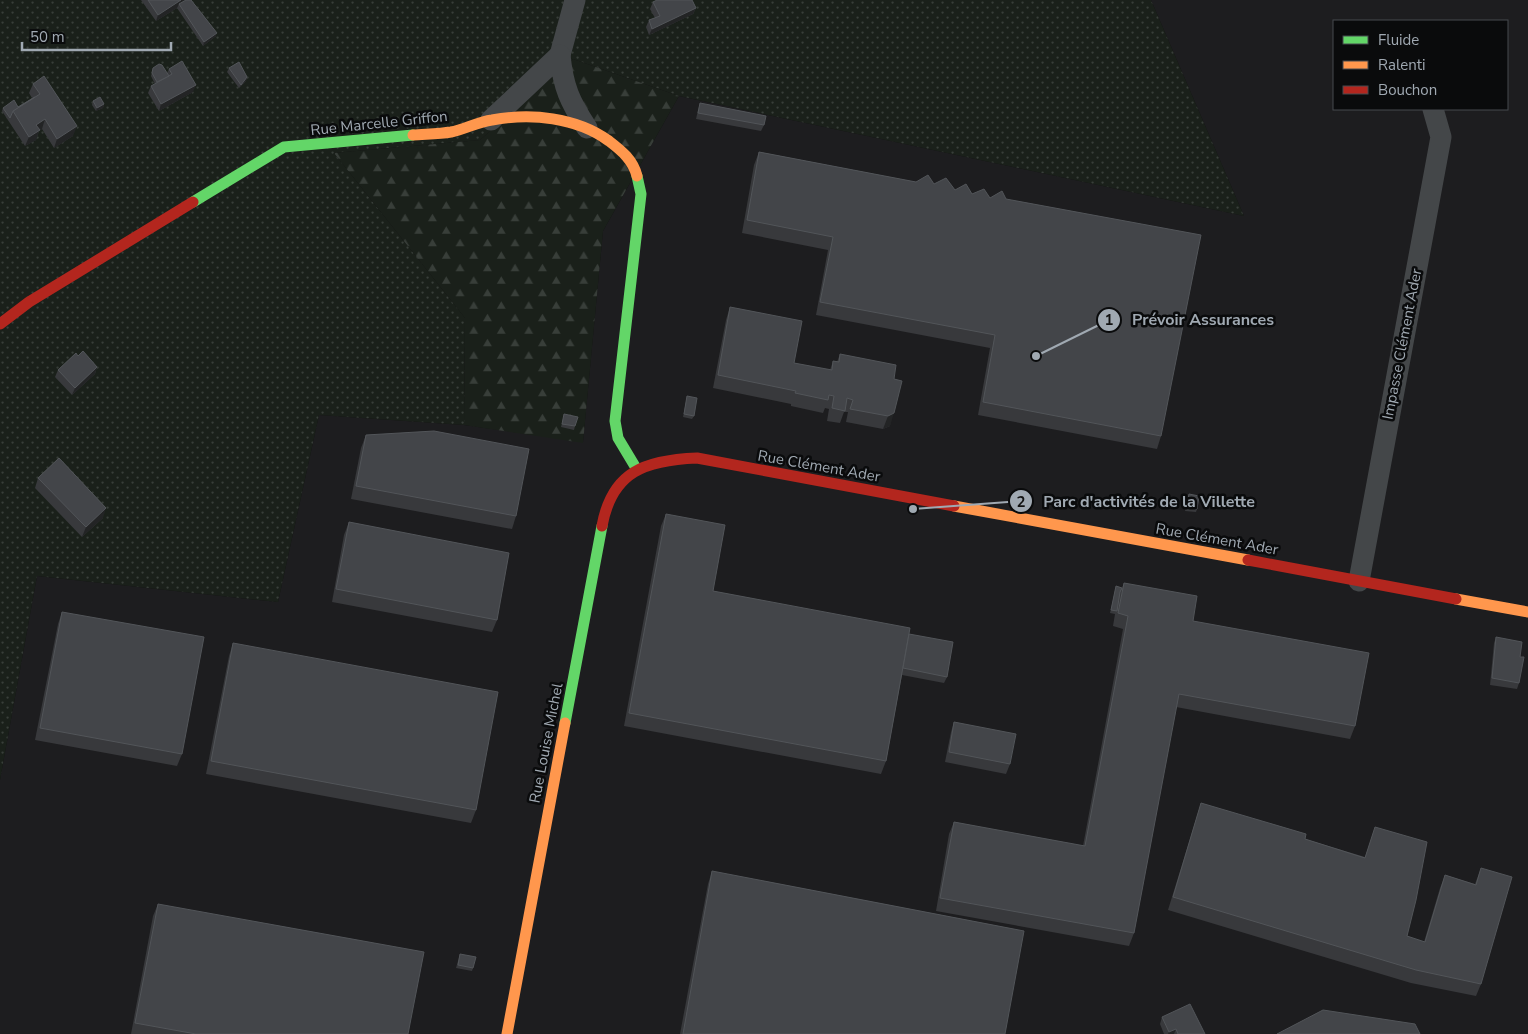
<svg xmlns="http://www.w3.org/2000/svg" width="1528" height="1034" font-family="'Nunito Sans',sans-serif">
  <defs>
    <pattern id="grass-dots" width="8" height="8" patternUnits="userSpaceOnUse" patternTransform="scale(1.25)"><rect width="8" height="8" fill="#1a201a"/><path d="M2 2h.1M6 6h.1" fill="none" stroke="#383e39" stroke-width="1.8" stroke-linecap="round"/></pattern>
    <pattern id="forest-firs" width="22" height="20" patternUnits="userSpaceOnUse" patternTransform="scale(1.25)"><rect width="22" height="20" fill="#1a201a"/><path d="M5 1l3.5 6h-7zM16 11l3.5 6h-7z" fill="#383e39"/></pattern>
  </defs>
  <rect width="100%" height="100%" fill="#101010"/>
  <path fill="#1d1d1f" fill-rule="evenodd" d="M 1151,0 L 1528,0 L 1528,1034 L 0,1034 L 0,780 L 37,576 L 278,602 L 319,415 L 464,425 L 583,442 L 603,231 L 679,96 L 1244,216 ZM 1334,21 L 1507,21 L 1507,109 L 1334,109 Z"/>
  <polygon fill="url(#grass-dots)" points="0,0 1151,0 1244,216 679,96 573,59 480,140 334,153 465,318 464,425 319,415 278,602 37,576 0,780"/>
  <polygon fill="url(#forest-firs)" points="573,59 679,96 603,231 583,443 464,425 465,318 334,153 480,140"/>
  <g fill="none" stroke-linecap="round" stroke-linejoin="round">
    <g stroke="#444749" stroke-width="21">
      <polyline points="560,55 575,0"/>
      <path d="M 491,120 L 560,55 C 563,87 570,102 587,128"/>
      <polyline points="1359,581 1441,137 1433,109"/>
    </g>
    <g stroke="#63d668" stroke-width="11">
      <polyline points="193,202 284,147 413,135"/>
      <polyline points="636,468 618,438 615,421 641,194 637,176"/>
      <polyline points="565,723 602,526"/>
    </g>
    <g stroke="#ff974d" stroke-width="11">
      <path d="M 413,135 C 425,134 439,134 451,132 C 465,129 478,122 492,120 C 531,113 576,117 609,141 C 622,151 633,160 637,176"/>
      <polyline points="954,506 1248,560"/>
      <polyline points="1456,599 1528,612"/>
      <polyline points="507,1034 565,723"/>
    </g>
    <g stroke="#b3261e" stroke-width="11">
      <polyline points="0,324 29,302 193,202"/>
      <path d="M 602,526 C 612,471 646,460 697,458 L 954,506"/>
      <polyline points="1248,560 1456,599"/>
    </g>
  </g>
  <g fill="#38393c">
    <polygon points="141,0 191,0 216,36 203,46 177,8 156,21"/>
    <polygon points="653,2 693,2 696,8 693,14 649,35 646,27 649,20 655,18 650,9"/>
    <polygon points="153,68 167,73 169,69 193,92 159,111 148,93 151,86 155,84 151,76"/>
    <polygon points="229,68 247,77 246,81 239,88 227,72"/>
    <polygon points="33,84 73,136 54,148 42,129 39,131 36,140 25,146 2,111 3,108 18,107 32,98 29,93"/>
    <polygon points="93,101 104,104 103,108 96,111 92,105"/>
    <polygon points="700,103 764,125 761,131 696,119 698,110"/>
    <polygon points="759,152 916,182 934,184 955,190 990,198 1006,199 1161,436 1157,449 978,415 990,348 816,315 828,250 742,233 754,165"/>
    <polygon points="730,307 794,363 830,370 833,361 837,362 840,354 894,379 890,426 883,429 846,422 848,412 844,412 840,423 827,421 829,409 825,408 823,413 791,406 791,404 713,388 726,320"/>
    <polygon points="97,367 95,374 72,395 55,377 58,370"/>
    <polygon points="687,396 694,416 692,419 683,417"/>
    <polygon points="564,414 575,426 574,430 561,427"/>
    <polygon points="366,435 516,516 512,529 351,499 361,448"/>
    <polygon points="38,478 103,518 82,537 35,488"/>
    <polygon points="1189,494 1197,509 1196,512 1185,511"/>
    <polygon points="666,514 713,591 909,634 947,677 944,683 902,675 886,761 881,774 624,726 661,526"/>
    <polygon points="349,522 497,620 492,632 332,602 344,535"/>
    <polygon points="1124,583 1193,621 1355,726 1350,739 1176,707 1134,933 1129,946 936,911 949,834 954,822 1083,846 1123,629 1113,626 1115,614 1110,613 1116,586 1122,588"/>
    <polygon points="62,612 182,754 177,766 35,740 58,624"/>
    <polygon points="1496,637 1519,683 1517,689 1490,685 1494,643"/>
    <polygon points="233,643 476,810 471,823 206,774 229,656"/>
    <polygon points="954,722 1010,764 1006,774 945,762 951,732"/>
    <polygon points="1201,803 1305,839 1365,857 1375,827 1407,936 1424,942 1440,888 1445,875 1475,884 1481,868 1481,984 1476,996 1411,983 1168,910"/>
    <polygon points="712,871 1005,1034 680,1034 708,884"/>
    <polygon points="158,904 408,1034 131,1034 153,916"/>
    <polygon points="460,954 473,968 472,971 456,968"/>
    <polygon points="1162,1017 1205,1034 1164,1034 1160,1024"/>
  </g>
  <g fill="#232425">
    <polygon points="181,0 189,0 179,4 177,8 156,21 158,15"/>
    <polygon points="696,8 693,14 649,35 652,29"/>
    <polygon points="217,33 216,36 203,46 204,42"/>
    <polygon points="247,77 246,81 239,88 241,85"/>
    <polygon points="196,85 193,92 159,111 161,104"/>
    <polygon points="104,104 103,108 96,111 97,108"/>
    <polygon points="45,119 42,129 39,131 36,140 25,146 29,137 36,125"/>
    <polygon points="77,126 73,136 54,148 57,139"/>
    <polygon points="97,367 95,374 72,395 75,388"/>
    <polygon points="894,413 890,426 883,429 888,416"/>
    <polygon points="106,508 103,518 82,537 86,527"/>
    <polygon points="1176,1029 1174,1034 1168,1034 1169,1032"/>
  </g>
  <g fill="#434549" stroke="#525559">
    <polygon points="148,0 181,0 158,15"/>
    <polygon points="186,0 191,0 217,33 204,42 179,4"/>
    <polygon points="657,0 692,0 696,8 652,29 649,20 660,16 653,2"/>
    <polygon points="182,61 196,85 161,104 151,86 172,74 169,69"/>
    <polygon points="239,62 247,77 241,85 229,68"/>
    <polygon points="159,64 162,65 169,76 157,82 152,73 153,68"/>
    <polygon points="44,76 77,126 57,139 45,119 36,125 40,130 29,137 13,111 40,94 33,84"/>
    <polygon points="35,97 13,111 10,118 3,108 14,100 18,107"/>
    <polygon points="100,97 104,104 97,108 93,101"/>
    <polygon points="700,103 766,116 764,125 698,113"/>
    <polygon points="759,152 916,182 928,175 934,184 946,178 955,190 966,184 972,194 984,189 990,198 1002,191 1006,199 1201,235 1161,436 983,402 995,335 820,302 833,237 747,220"/>
    <polygon points="730,307 802,321 794,363 832,370 833,361 839,362 840,354 896,365 894,379 902,381 894,413 888,416 850,409 853,400 847,398 845,411 832,408 834,396 829,395 828,400 795,393 796,391 718,375"/>
    <polygon points="83,351 97,367 75,388 58,370 76,353 78,356"/>
    <polygon points="687,396 697,398 694,416 684,414"/>
    <polygon points="564,414 578,417 575,426 562,424"/>
    <polygon points="434,431 529,449 516,516 356,486 366,435"/>
    <polygon points="59,458 106,508 86,527 38,478"/>
    <polygon points="1189,494 1199,496 1197,509 1186,507"/>
    <polygon points="666,514 725,525 713,591 910,628 886,761 629,713"/>
    <polygon points="349,522 509,553 497,620 336,589"/>
    <polygon points="1124,583 1197,596 1193,621 1369,653 1355,726 1179,694 1134,933 940,898 954,822 1085,846 1128,616 1118,613"/>
    <polygon points="1116,586 1122,588 1120,592 1117,611 1111,610"/>
    <polygon points="62,612 204,637 182,754 40,728"/>
    <polygon points="909,634 953,642 947,677 903,668"/>
    <polygon points="1496,637 1522,642 1520,657 1524,657 1519,683 1492,678"/>
    <polygon points="233,643 498,692 476,810 211,761"/>
    <polygon points="954,722 1016,734 1010,764 949,752"/>
    <polygon points="1201,803 1306,834 1305,839 1365,858 1375,827 1427,842 1416,900 1407,936 1425,942 1445,875 1476,885 1481,868 1512,877 1481,984 1416,970 1173,897"/>
    <polygon points="712,871 1024,931 1005,1034 683,1034"/>
    <polygon points="158,904 424,952 408,1034 196,1034 135,1023"/>
    <polygon points="460,954 476,957 473,968 458,965"/>
    <polygon points="1190,1004 1205,1034 1178,1034 1176,1029 1169,1032 1162,1017"/>
    <polygon points="1323,1010 1415,1024 1420,1034 1277,1034"/>
  </g>
  <g text-anchor="middle" dominant-baseline="central" stroke-width="5" stroke-linejoin="round" paint-order="stroke">
    <g font-size="15" fill="#a0a9b2" stroke="#0a0b0c">
      <text transform="translate(379 123) rotate(-6)">Rue Marcelle Griffon</text>
      <text transform="translate(1402 344) rotate(-79)">Impasse Clément Ader</text>
      <text transform="translate(819 466) rotate(10)">Rue Clément Ader</text>
      <text transform="translate(1217 539) rotate(10)">Rue Clément Ader</text>
      <text transform="translate(546 743) rotate(-79)">Rue Louise Michel</text>
    </g>
  </g>
  <path fill="none" stroke="#a0a9b2" stroke-width="2" d="M1036 356L1109 320M913 509L1021 501"/>
  <g fill="#a0a9b2" stroke="#0a0b0c" stroke-width="2">
    <circle cx="1036" cy="356" r="5"/>
    <circle cx="913" cy="509" r="5"/>
    <circle cx="1109" cy="320" r="12"/>
    <circle cx="1021" cy="501" r="12"/>
  </g>
  <g font-size="15" text-anchor="middle" font-weight="bold" fill="#111">
    <text x="1109" y="325">1</text>
    <text x="1021" y="507">2</text>
  </g>
  <g font-size="16" text-anchor="middle" font-weight="bold" fill="#a0a9b2" stroke="#0a0b0c" stroke-width="5" stroke-linejoin="round" paint-order="stroke">
    <text x="1203" y="325">Prévoir Assurances</text>
    <text x="1149" y="507">Parc d'activités de la Villette</text>
  </g>
  <rect x="1333" y="20" width="175" height="90" fill="#0a0b0c" stroke="#464a4e"/>
  <rect x="1343" y="36" width="25" height="8" fill="#63d668" stroke="#464a4e"/>
  <text x="1378" y="45" font-size="15" fill="#a0a9b2">Fluide</text>
  <rect x="1343" y="61" width="25" height="8" fill="#ff974d" stroke="#464a4e"/>
  <text x="1378" y="70" font-size="15" fill="#a0a9b2">Ralenti</text>
  <rect x="1343" y="86" width="25" height="8" fill="#b3261e" stroke="#464a4e"/>
  <text x="1378" y="95" font-size="15" fill="#a0a9b2">Bouchon</text>
  <path d="M22 42v8h149v-8" fill="none" stroke="#a0a9b2" stroke-width="2.5"/>
  <text x="30" y="42" font-size="15" fill="#a0a9b2" stroke="#0a0b0c" stroke-width="4" paint-order="stroke">50 m</text>
</svg>
